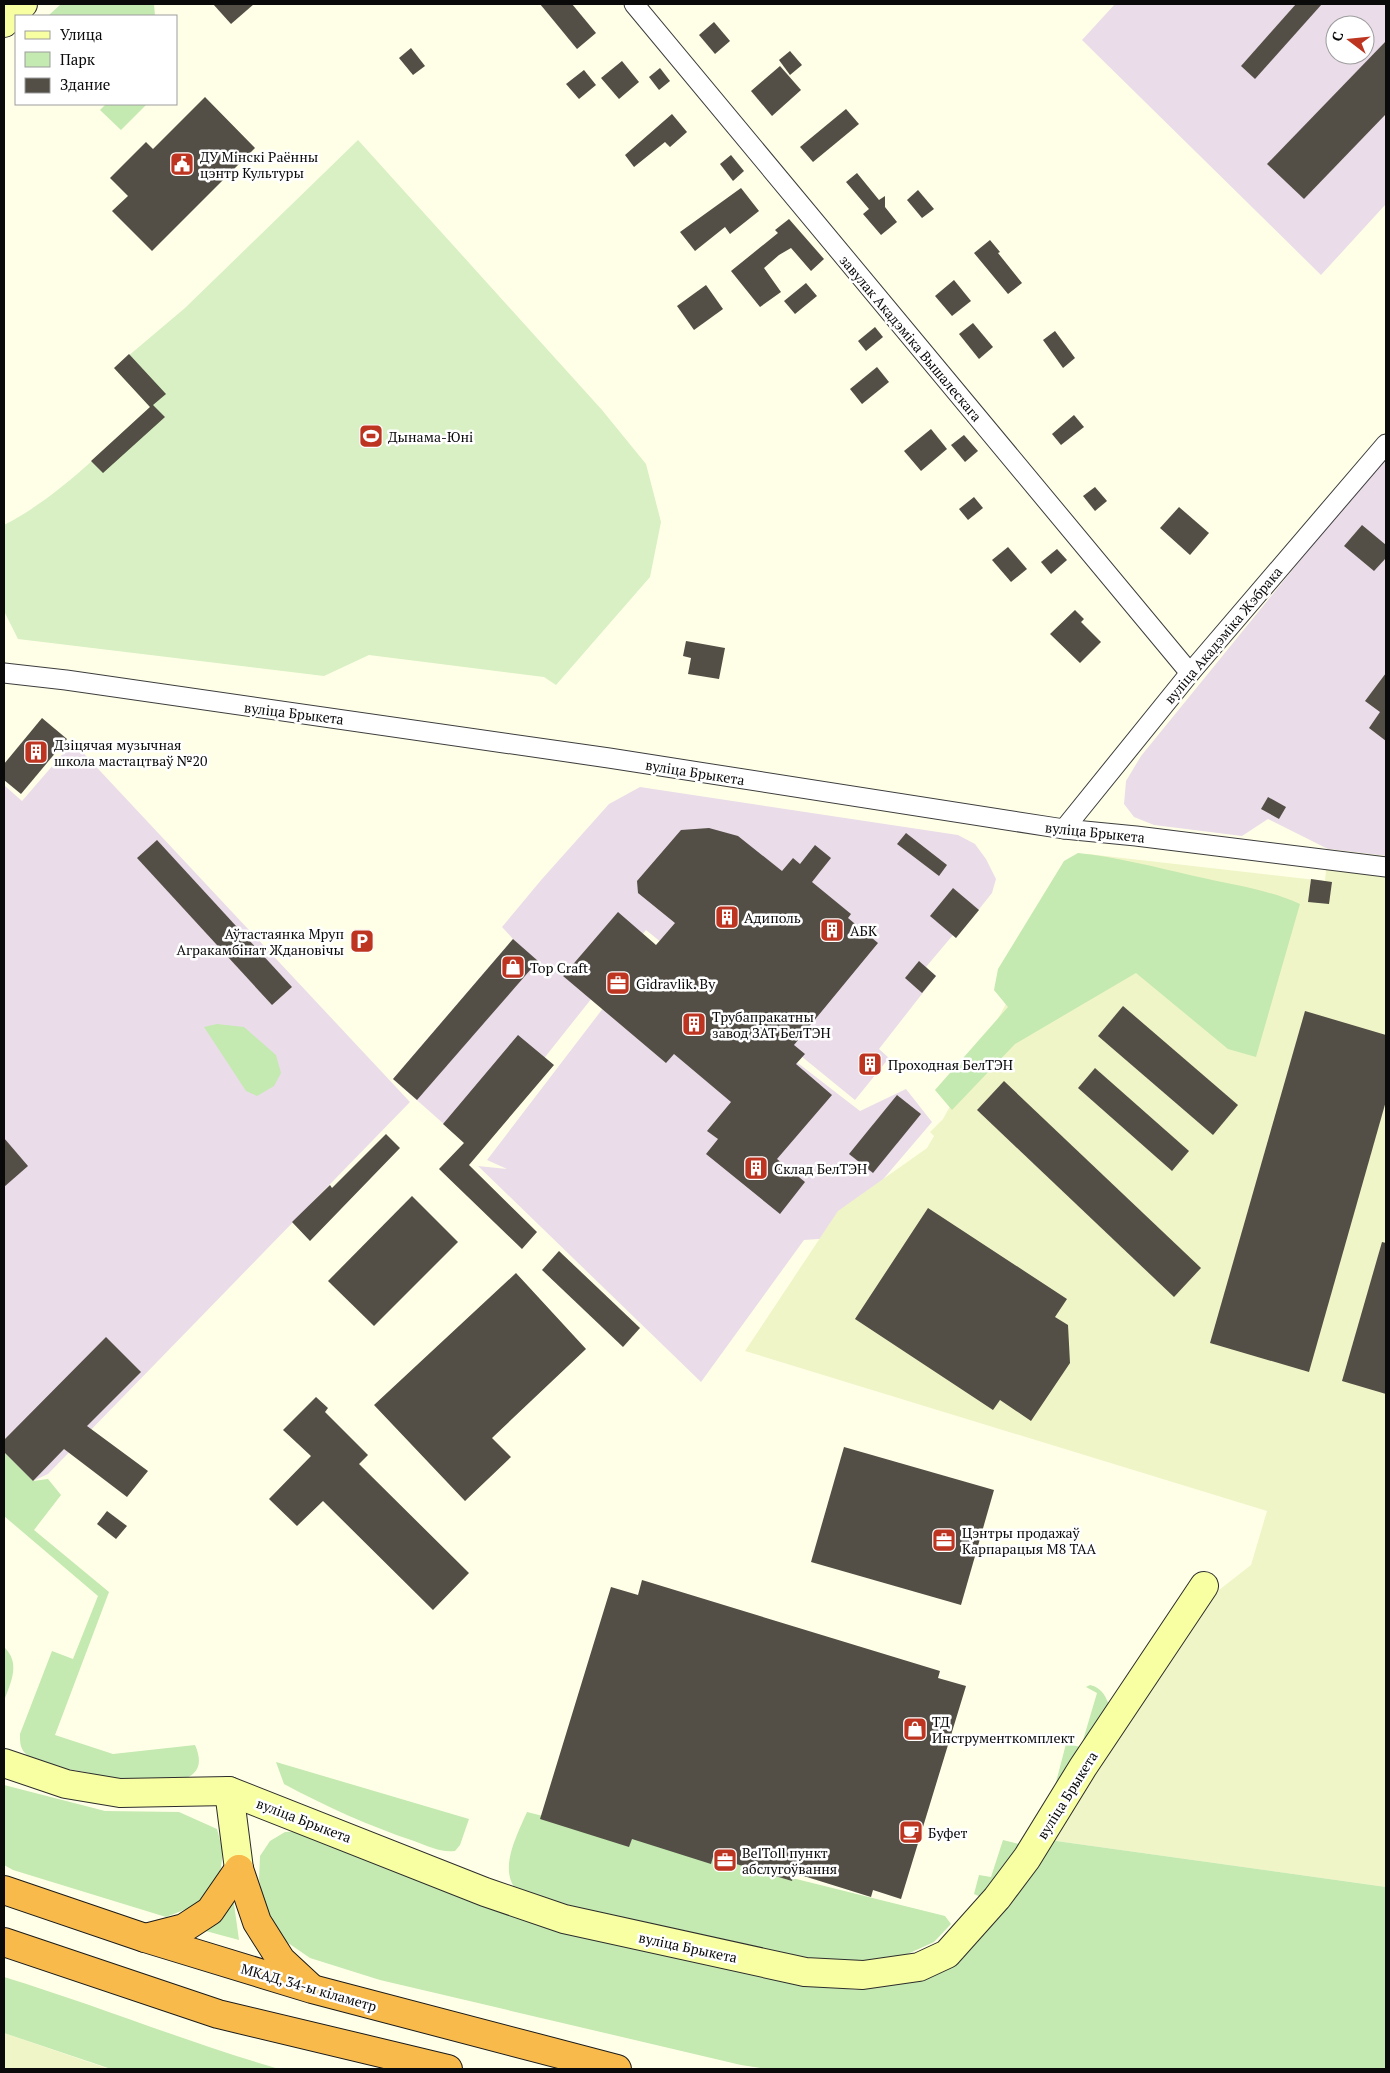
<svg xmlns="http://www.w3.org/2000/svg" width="1390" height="2073" font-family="'PT Serif',serif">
  <rect width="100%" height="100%" fill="#ffffe7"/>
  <g fill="#eadde9" fill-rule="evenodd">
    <path d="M 1115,4 L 1386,4 L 1386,204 L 1321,275 L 1082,40 ZM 1335,25 L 1365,25 L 1365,55 L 1335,55 Z"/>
    <polygon points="1386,455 1386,856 1328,849 1268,819 1242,836 1154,825 1134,817 1124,804 1126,781 1141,756"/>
    <polygon points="73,742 410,1102 48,1474 33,1481 4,1452 4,785 22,801"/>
    <polygon points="640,787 958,835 975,844 986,859 996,879 992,893 956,938 953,935 926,967 936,976 879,1049 889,1058 855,1100 646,930 472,1149 393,1079 513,939 502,927 542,879 609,804"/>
    <polygon points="649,948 860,1111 906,1089 932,1122 833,1238 804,1240 701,1382 478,1166 507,1169 487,1160"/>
  </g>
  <g fill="#f0f5c8">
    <polygon points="1328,849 1386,856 1386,1887 1049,1840 1219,1590 1251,1565 1267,1511 745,1351 838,1211 927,1148 934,1136 930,1132 943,1119 1088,854 1325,881"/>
    <polygon points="4,2033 109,2069 4,2069"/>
  </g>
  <g fill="#c4e9b1">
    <polygon points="61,4 154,4 155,16 48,16"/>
    <polygon points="106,104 147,104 121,130 100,110"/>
    <path d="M 1078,853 C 1117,857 1155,867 1194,876 C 1229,884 1267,889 1300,904 L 1256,1057 L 1228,1049 L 1136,973 L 1015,1044 L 952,1110 L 935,1090 L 1008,1007 L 994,990 L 998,969 L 1064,861 Z"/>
    <polygon points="217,1024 244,1027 276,1055 281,1073 274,1086 257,1096 246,1091 204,1027"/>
    <path d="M 4,1452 L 33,1481 L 48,1479 L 61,1495 L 34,1530 L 109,1592 L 55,1735 L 113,1754 L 195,1745 C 221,1803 111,1778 85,1772 C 67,1768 41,1768 27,1755 C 20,1749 20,1743 20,1734 L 52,1651 L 73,1659 L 98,1596 L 4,1516 Z"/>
    <path d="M 4,1647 C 21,1663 11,1682 4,1701 Z"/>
    <path d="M 1090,1685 C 1104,1688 1108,1701 1112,1714 L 1055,1786 L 1066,1744 L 1081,1747 L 1097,1693 L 1086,1687 Z"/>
    <path d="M 276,1762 L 469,1819 L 460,1845 L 455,1851 C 441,1853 428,1846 414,1841 C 369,1826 325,1806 284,1784 Z"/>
    <polygon points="4,1785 105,1811 179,1812 217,1829 223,1851 220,1875 199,1904 166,1917 13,1870 4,1865"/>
    <path d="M 527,1812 L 945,1916 L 951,1924 L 934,1942 L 903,1956 L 863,1968 L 798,1963 L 529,1900 C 525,1896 518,1892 514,1887 C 500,1866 518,1833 527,1812 Z"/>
    <polygon points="306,1831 790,1982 856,1990 903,1983 1049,1840 1386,1887 1386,2069 767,2069 741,2065 380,1980 310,1958 281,1938 266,1911 259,1879 260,1856 270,1841 285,1832"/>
    <polygon points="1003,1840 1019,1844 1020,1847 981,1897 974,1894 979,1875 991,1877"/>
    <polygon points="233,1897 239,1940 202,1930"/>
    <path d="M 4,1977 C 96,2005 186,2042 279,2069 L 111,2069 L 4,2033 Z"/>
  </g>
  <path fill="#d8f0c3" d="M 358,140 L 602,410 L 646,464 L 661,522 L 650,577 L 556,685 L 544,677 L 369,655 L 324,676 L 18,639 L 4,611 L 4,525 C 56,499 107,447 150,407 L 114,368 L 185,308 Z"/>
  <g fill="#534e46">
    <polygon points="213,4 254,4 231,24"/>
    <polygon points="540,4 572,4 596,33 577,49"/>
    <polygon points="1296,4 1322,4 1255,79 1241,66"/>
    <polygon points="714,22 730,41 715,54 699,35"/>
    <polygon points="1386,41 1386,114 1304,199 1267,164"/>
    <polygon points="411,48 425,66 413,75 399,58"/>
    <polygon points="790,51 802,65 790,75 779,60"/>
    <polygon points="622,61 639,82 619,99 601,78"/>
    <polygon points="780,66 801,90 772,116 751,91"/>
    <polygon points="660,68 670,81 659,90 649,77"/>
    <polygon points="584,70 596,85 579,99 566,84"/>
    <polygon points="205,97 255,148 152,251 112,211 128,196 110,178 146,142 153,149"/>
    <polygon points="846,109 859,124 813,162 800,147"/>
    <polygon points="672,114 687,132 670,147 665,142 634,167 625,155"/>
    <polygon points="731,155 744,171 733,181 720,164"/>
    <polygon points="857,173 879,200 885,196 885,207 897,222 881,235 863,214 869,209 846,182"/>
    <polygon points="741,188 759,211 730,234 725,227 695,251 680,232"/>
    <polygon points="918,190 934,209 922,218 907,200"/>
    <polygon points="789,219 824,259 811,271 791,248 779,255 764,268 781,292 760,307 731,271 778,233 775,230"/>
    <polygon points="990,240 1000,252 998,253 1022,283 1008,294 974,253"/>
    <polygon points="954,280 971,301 952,316 935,296"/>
    <polygon points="806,283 817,296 795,314 784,301"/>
    <polygon points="706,285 723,309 694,330 677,306"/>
    <polygon points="973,323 993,347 979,359 959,334"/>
    <polygon points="875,327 883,337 866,351 858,341"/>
    <polygon points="1055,331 1075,358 1063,368 1043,340"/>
    <polygon points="129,354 166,394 153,405 165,417 103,473 91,461 150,407 114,368"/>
    <polygon points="877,367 889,382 862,404 850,389"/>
    <polygon points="1074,415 1084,427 1061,445 1052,434"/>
    <polygon points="931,429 947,449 921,471 904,451"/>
    <polygon points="964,435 978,451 965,462 951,445"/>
    <polygon points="1095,487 1107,501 1095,511 1083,496"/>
    <polygon points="974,497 983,508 968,520 959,509"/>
    <polygon points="1179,507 1209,533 1190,555 1160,528"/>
    <polygon points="1362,525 1386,545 1386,558 1374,571 1344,546"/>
    <polygon points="1008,547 1027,569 1011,582 992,560"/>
    <polygon points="1057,549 1067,560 1051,574 1041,562"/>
    <polygon points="1075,610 1084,619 1081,622 1101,642 1080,663 1050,634"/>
    <polygon points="686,641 725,648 719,679 688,674 691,658 683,656"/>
    <polygon points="1386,673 1386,741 1369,728 1380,712 1365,701"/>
    <polygon points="42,718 67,739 21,794 4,780 4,764"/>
    <polygon points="1268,797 1286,807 1279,819 1261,809"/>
    <polygon points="709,828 738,836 782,871 793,858 800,864 815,845 831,858 812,882 851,914 848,918 878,943 794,1045 805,1054 796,1064 832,1095 777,1159 805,1182 780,1214 706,1154 718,1139 707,1131 731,1102 674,1054 666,1063 563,976 618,912 656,945 675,923 638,893 637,881 681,830"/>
    <polygon points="906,833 947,865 939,876 897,844"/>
    <polygon points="157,840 292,987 272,1005 137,858"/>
    <polygon points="1311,879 1332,882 1329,904 1308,902"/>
    <polygon points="953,888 979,910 956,938 930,916"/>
    <polygon points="513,939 538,961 417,1100 393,1079"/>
    <polygon points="919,961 936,976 922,993 905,978"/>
    <polygon points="1123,1006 1238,1105 1213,1135 1098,1036"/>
    <polygon points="1305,1011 1386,1035 1386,1101 1309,1372 1210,1343"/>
    <polygon points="518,1035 554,1065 469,1165 537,1232 522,1249 439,1169 464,1143 443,1124"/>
    <polygon points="1095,1068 1189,1151 1172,1171 1078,1088"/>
    <polygon points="1004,1081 1201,1268 1174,1297 977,1110"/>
    <polygon points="897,1095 921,1114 873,1173 849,1154"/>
    <polygon points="386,1134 400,1148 310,1241 292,1222 330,1185 332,1188"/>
    <polygon points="4,1138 28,1166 4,1187"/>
    <polygon points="412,1196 458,1242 374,1326 328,1281"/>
    <polygon points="928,1208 1067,1299 1055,1317 1068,1325 1070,1363 1031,1421 1000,1400 993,1410 855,1319"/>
    <polygon points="1382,1242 1386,1243 1386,1394 1342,1381"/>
    <polygon points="559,1251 640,1328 623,1347 542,1270"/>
    <polygon points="516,1273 586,1349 492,1438 511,1457 465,1501 374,1405"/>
    <polygon points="106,1337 141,1372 87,1426 148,1471 127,1497 64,1449 33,1481 4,1452 4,1440"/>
    <polygon points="316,1397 328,1408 325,1412 368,1455 359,1464 469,1573 433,1610 323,1501 297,1526 269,1499 311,1456 283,1430"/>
    <polygon points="844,1447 994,1490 961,1605 811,1562"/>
    <polygon points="107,1511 127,1526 116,1539 97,1524"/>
    <polygon points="642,1580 940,1671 938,1678 966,1686 901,1899 873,1890 871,1897 794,1873 792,1881 713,1857 711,1864 632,1839 629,1847 540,1819 611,1587 638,1595"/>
  </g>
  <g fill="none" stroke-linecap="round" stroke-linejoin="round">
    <g stroke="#3d3d3d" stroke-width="21">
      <g id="street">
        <polyline points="634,4 1190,673"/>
        <polyline points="4,673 66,680 609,758 1064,829 1136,836 1386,867"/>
        <polyline points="1064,829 1190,673 1386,444"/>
      </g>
    </g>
    <g stroke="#2c2c2c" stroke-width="30">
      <g id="secondary">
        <polyline points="4,23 23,4"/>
        <polyline points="4,1763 66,1784 120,1793 229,1791 485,1892 564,1919 805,1972 863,1975 919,1967 947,1954 997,1898 1027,1858 1083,1767 1204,1586"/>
        <polyline points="229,1791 239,1869"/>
      </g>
    </g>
    <g stroke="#1b1b1b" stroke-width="30">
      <g id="highway">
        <polyline points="239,1869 257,1922 281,1960 309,1986"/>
        <polyline points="4,1890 145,1938 312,1989 617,2069"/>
        <polyline points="145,1938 184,1928 210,1911 239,1869"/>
        <polyline points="4,1942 218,2014 448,2069"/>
      </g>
    </g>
    <use href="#street" stroke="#fff" stroke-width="19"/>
    <use href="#secondary" stroke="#f8ffa2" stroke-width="28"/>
    <use href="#highway" stroke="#f9ba4c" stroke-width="28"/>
  </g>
  <defs>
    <g id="civic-square" transform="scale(1.25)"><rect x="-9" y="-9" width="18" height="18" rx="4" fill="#bd3520" stroke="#fff"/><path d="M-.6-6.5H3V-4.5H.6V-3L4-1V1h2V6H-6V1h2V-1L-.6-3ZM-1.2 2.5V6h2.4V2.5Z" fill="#fff"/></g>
    <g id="stadium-square" transform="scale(1.25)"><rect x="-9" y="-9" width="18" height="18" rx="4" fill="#bd3520" stroke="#fff"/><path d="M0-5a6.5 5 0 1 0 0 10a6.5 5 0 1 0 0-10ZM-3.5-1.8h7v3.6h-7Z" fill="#fff"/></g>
    <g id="building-square" transform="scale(1.25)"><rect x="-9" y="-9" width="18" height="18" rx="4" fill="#bd3520" stroke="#fff"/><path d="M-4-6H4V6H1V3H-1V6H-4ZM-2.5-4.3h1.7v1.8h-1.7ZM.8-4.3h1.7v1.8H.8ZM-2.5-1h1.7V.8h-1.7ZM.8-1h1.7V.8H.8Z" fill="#fff"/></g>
    <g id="parking-square" transform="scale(1.25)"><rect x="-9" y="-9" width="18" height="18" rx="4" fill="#bd3520" stroke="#fff"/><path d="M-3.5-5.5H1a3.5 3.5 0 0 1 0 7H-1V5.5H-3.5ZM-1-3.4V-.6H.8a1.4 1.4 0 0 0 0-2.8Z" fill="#fff"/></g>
    <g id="shop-square" transform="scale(1.25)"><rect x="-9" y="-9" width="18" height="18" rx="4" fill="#bd3520" stroke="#fff"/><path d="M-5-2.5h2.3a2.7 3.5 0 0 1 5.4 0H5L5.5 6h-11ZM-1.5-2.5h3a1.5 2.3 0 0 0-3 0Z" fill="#fff"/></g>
    <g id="office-square" transform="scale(1.25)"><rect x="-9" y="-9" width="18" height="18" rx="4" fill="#bd3520" stroke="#fff"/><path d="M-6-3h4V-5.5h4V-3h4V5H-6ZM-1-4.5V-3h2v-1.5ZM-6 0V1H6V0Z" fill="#fff"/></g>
    <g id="cafe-square" transform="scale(1.25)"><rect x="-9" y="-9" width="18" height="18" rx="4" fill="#bd3520" stroke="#fff"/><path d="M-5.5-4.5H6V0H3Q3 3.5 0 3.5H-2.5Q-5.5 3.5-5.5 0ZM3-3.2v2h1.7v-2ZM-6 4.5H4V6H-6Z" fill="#fff"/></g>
  </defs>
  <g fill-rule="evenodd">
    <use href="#civic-square" x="182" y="164"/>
    <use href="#stadium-square" x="371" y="436"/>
    <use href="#building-square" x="36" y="752"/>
    <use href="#building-square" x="727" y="917"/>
    <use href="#building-square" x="832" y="930"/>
    <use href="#parking-square" x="362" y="941"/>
    <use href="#shop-square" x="513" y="967"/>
    <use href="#office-square" x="618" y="983"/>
    <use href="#building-square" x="694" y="1024"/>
    <use href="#building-square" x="870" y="1064"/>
    <use href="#building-square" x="756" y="1168"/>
    <use href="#office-square" x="944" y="1540"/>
    <use href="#shop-square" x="915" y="1729"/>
    <use href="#cafe-square" x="911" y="1832"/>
    <use href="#office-square" x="725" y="1860"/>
  </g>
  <g text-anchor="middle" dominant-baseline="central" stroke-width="5" stroke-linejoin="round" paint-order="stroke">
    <g font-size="14" fill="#0a0a0a" stroke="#fff" text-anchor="start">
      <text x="200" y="156">ДУ Мінскі Раённы<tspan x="200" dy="16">цэнтр Культуры</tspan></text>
      <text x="388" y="436">Дынама-Юні</text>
      <text x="54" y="744">Дзіцячая музычная<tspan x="54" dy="16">школа мастацтваў №20</tspan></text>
      <text x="744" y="917">Адиполь</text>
      <text x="850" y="930">АБК</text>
      <text x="344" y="933" text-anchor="end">Аўтастаянка Мруп<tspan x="344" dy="16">Агракамбінат Ждановічы</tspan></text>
      <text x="530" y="967">Top Craft</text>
      <text x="636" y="983">Gidravlik. By</text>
      <text x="712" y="1016">Трубапракатны<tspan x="712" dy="16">завод ЗАТ БелТЭН</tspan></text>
      <text x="888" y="1064">Проходная БелТЭН</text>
      <text x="774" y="1168">Склад БелТЭН</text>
      <text x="962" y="1532">Цэнтры продажаў<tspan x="962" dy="16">Карпарацыя М8 ТАА</tspan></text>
      <text x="932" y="1721">ТД<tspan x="932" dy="16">Инструменткомплект</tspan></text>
      <text x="928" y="1832">Буфет</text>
      <text x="742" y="1852">BelToll пункт<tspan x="742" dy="16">абслугоўвання</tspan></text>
    </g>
    <g font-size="14" fill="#0a0a0a" stroke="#fff">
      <text transform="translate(911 338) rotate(50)">завулак Акадэміка Вышалескага</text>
      <text transform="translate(1223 635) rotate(-50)">вуліца Акадэміка Жэбрака</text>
      <text transform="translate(294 713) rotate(7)">вуліца Брыкета</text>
      <text transform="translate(695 772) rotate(9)">вуліца Брыкета</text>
      <text transform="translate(1095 832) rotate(6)">вуліца Брыкета</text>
      <text transform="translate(1067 1795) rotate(-58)">вуліца Брыкета</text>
      <text transform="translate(304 1820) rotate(21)">вуліца Брыкета</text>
      <text transform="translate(688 1947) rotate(12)">вуліца Брыкета</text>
      <text transform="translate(309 1987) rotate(16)">МКАД, 34-ы кіламетр</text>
    </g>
  </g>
  <rect width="1390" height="2073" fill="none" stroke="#0a0a0a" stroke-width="10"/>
  <rect x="15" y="15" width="162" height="90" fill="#ffffff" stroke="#9d9d9d"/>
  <rect x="25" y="31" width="25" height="8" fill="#f8ffa2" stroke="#9d9d9d"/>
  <text x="60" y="40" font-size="15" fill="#0a0a0a">Улица</text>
  <rect x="25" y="52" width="25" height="15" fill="#c4e9b1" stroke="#9d9d9d"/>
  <text x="60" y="65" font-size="15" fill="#0a0a0a">Парк</text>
  <rect x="25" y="78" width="25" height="15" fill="#534e46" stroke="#9d9d9d"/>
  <text x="60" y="90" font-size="15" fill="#0a0a0a">Здание</text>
  <g transform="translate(1350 40) rotate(286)"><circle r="24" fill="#ffffff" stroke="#9d9d9d"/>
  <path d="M0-4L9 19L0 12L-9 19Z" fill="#bd3520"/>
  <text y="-8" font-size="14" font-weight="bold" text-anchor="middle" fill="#0a0a0a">С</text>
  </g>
</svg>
